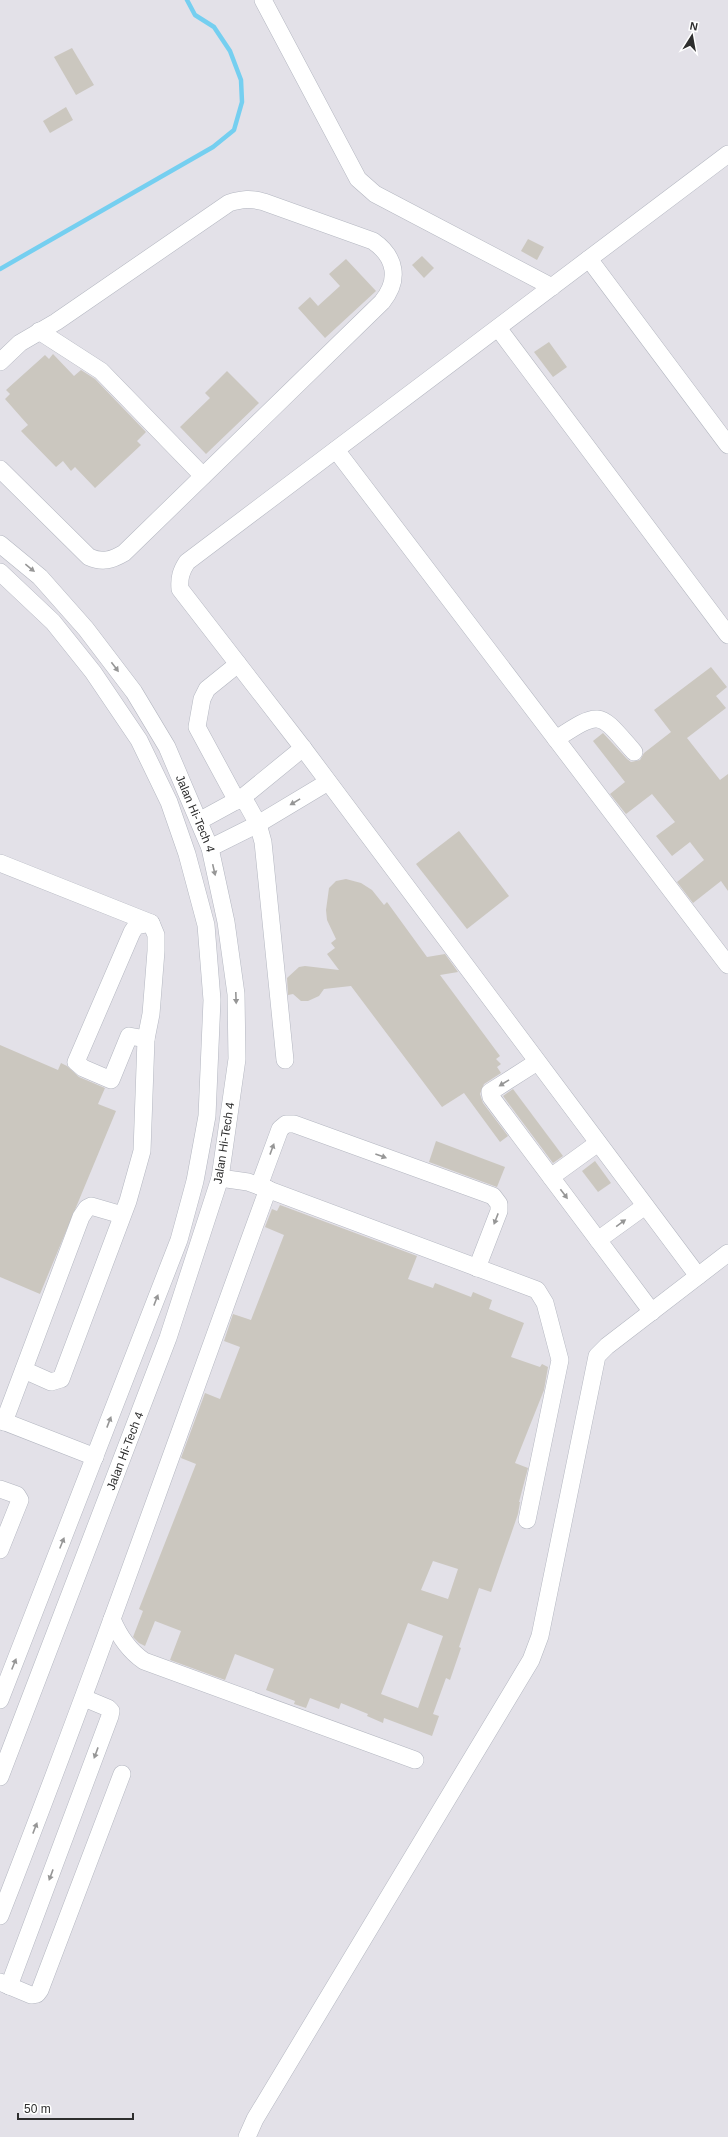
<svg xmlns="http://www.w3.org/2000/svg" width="728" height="2137" font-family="Helvetica,sans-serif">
  <rect width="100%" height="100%" fill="#efe9e1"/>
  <rect fill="#e3e1e8" x="0" y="0" width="728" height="2137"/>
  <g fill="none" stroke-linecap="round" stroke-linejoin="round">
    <polyline stroke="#75cff0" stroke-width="4.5" points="0,269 213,147 234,130 242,102 241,80 230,51 214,27 195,15 187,0"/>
  </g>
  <g fill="#cbc7bf" fill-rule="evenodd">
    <polygon points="72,48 94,85 76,95 54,57"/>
    <polygon points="66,107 73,120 50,133 43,121"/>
    <polygon points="528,239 544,247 537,260 521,251"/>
    <polygon points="422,256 434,268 424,278 412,265"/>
    <polygon points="346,259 376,291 325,338 298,308 310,297 318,306 340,286 329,274"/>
    <polygon points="549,342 567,367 553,377 534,352"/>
    <polygon points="53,354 74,376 81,370 95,379 146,432 137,441 141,445 95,488 75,467 71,471 63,461 56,467 21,431 28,425 5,399 10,394 6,390 45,355 49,359"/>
    <polygon points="227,371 259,403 206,454 180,427 210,398 205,393"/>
    <polygon points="711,667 727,687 716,696 726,708 687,738 720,780 728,774 728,891 721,881 693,903 677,882 704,860 690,842 672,856 656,836 675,822 652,794 626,814 610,794 625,782 593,741 603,733 627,759 631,762 640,760 644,753 671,732 654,710"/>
    <polygon points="459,831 509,896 467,929 416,864"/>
    <polygon points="346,879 361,883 372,890 384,905 387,902 427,957 445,954 458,972 440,975 500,1056 496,1059 501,1064 497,1067 501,1073 484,1084 480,1094 483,1103 508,1136 500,1142 464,1093 442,1107 351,986 324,989 319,996 308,1001 301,1001 293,994 288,995 287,978 299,967 305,966 339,970 327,954 335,948 331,943 336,939 327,920 326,910 329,888 336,881"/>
    <polygon points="0,1045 58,1070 61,1063 67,1066 79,1077 105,1088 98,1104 116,1111 40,1294 0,1277"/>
    <polygon points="513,1089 563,1156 553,1163 503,1096"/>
    <polygon points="436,1141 505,1167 497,1187 429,1162"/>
    <polygon points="595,1161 611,1183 598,1192 582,1171"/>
    <path d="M 280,1205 L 417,1256 L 408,1279 L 433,1288 L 435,1283 L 471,1297 L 473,1292 L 492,1300 L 489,1309 L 524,1323 L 511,1357 L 540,1367 L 542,1364 L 548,1367 L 544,1390 L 515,1463 L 528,1468 L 519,1502 L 520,1502 L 518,1514 L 491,1592 L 479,1588 L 459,1647 L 461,1648 L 450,1680 L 446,1678 L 433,1714 L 439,1716 L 432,1736 L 384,1718 L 383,1723 L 367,1716 L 368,1714 L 341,1703 L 339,1709 L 310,1698 L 306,1708 L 294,1704 L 295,1701 L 266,1690 L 274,1669 L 235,1654 L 225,1680 L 170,1660 L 181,1631 L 155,1621 L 145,1646 L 139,1643 L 133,1637 L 143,1611 L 139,1609 L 196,1464 L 181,1458 L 205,1393 L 220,1399 L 240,1347 L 224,1341 L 233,1314 L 251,1320 L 284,1235 L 265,1227 L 272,1209 L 277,1211 ZM 433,1561 L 458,1569 L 448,1599 L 421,1590 ZM 408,1623 L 443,1636 L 418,1708 L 381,1694 Z"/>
  </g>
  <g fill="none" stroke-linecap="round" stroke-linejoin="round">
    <g stroke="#b4b7c1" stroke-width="18">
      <g id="minor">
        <polyline points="263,0 358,179 375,194 552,287"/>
        <polyline points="589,259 728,445"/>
        <polyline points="498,328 728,635"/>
        <polyline points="39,331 101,371 203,476"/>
        <path d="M 0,362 L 20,343 L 56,322 L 229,203 C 242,199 251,198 264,202 L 373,241 C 396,257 400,280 382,302 L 124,553 C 112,560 103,563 89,557 L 0,469"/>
        <polyline points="336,450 728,965"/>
        <path id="s1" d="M 0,544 L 40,577 L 86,629 L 134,692 L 167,747 L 210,848 L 226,922 L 236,994 L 237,1059 L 220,1178 L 168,1338 L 0,1777"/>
        <polyline points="0,572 53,622 93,672 139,740 169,802 187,854 206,925 212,1000 207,1116 195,1181 179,1240 0,1700"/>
        <path d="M 556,739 C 602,709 599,712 634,752"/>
        <polyline points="243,797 258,824 263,842 285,1060"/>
        <polyline points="237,801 197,727 202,699 207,689 238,664"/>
        <polyline points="199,821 243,797 303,748"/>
        <polyline points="210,848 258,824 328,782"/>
        <polyline points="0,863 151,923 156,935 156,951 151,1014 146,1039 142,1151 128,1201 61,1379 51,1382 24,1370"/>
        <polyline points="146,1039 129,1036 111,1080 83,1068 76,1062 132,932 136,926 151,923"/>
        <polyline points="537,1062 490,1092 491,1097 652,1312"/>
        <polyline points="551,1177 598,1143"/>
        <polyline points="220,1178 248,1182 537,1290 545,1303 560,1360 527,1520"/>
        <polyline points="259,1186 280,1129 286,1124 294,1124 493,1196 499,1204 499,1211 477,1268"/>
        <polyline points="598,1240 645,1206"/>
        <path d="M 698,1276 L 303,748 L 180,589 C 179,578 181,571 187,562 L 728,154"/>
        <polyline points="0,1420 95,1457"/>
        <polyline points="4,1422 81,1217 87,1208 91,1206 122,1215"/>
        <polyline points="0,1489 17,1495 20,1500 0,1550"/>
        <path d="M 112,1619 C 119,1636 128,1650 144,1661 L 415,1760"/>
        <path d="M 0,1916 C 94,1676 179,1432 268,1189"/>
        <polyline points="0,1982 31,1995 37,1994 40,1990 122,1774"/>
        <polyline points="9,1986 110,1716 111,1711 108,1708 84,1698"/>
        <polyline points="247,2137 255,2119 531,1660 540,1636 597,1356 607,1346 728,1253"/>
      </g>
    </g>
    <use href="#minor" stroke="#fff" stroke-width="17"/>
  </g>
  <defs><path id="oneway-solid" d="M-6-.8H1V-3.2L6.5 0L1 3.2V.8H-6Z"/></defs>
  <g fill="#969696">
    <use href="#oneway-solid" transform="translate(30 568) rotate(39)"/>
    <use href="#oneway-solid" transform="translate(115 667) rotate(53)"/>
    <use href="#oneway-solid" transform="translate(295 802) rotate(149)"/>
    <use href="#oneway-solid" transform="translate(214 870) rotate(77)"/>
    <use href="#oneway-solid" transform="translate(236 998) rotate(88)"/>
    <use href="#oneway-solid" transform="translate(504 1083) rotate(148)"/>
    <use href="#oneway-solid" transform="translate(272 1149) rotate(-70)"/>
    <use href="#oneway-solid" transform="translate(381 1156) rotate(20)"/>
    <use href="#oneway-solid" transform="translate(564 1194) rotate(53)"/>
    <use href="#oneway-solid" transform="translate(496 1219) rotate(111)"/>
    <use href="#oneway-solid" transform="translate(621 1223) rotate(-36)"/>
    <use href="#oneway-solid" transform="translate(156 1300) rotate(-69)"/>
    <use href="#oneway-solid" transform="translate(109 1422) rotate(-69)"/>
    <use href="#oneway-solid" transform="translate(62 1543) rotate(-68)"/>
    <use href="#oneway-solid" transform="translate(14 1664) rotate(-68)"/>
    <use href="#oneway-solid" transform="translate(96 1753) rotate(110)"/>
    <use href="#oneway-solid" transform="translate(35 1828) rotate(-69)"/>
    <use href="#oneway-solid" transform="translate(51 1875) rotate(110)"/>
  </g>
  <g text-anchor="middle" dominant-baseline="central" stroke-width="3" stroke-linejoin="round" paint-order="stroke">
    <g font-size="12" fill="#2e2e2e" stroke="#fff">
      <text stroke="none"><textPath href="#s1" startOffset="337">Jalan Hi-Tech 4</textPath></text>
      <text transform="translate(224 1143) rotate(-81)">Jalan Hi-Tech 4</text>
      <text transform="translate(125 1451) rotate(-69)">Jalan Hi-Tech 4</text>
    </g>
  </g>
  <g transform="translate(692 36) rotate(11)" stroke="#ffffff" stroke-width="3" paint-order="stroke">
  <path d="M0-3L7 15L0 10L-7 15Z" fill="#2e2e2e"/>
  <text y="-6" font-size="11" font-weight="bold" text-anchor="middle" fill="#2e2e2e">N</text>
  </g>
  <path d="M18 2113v6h115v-6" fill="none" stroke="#2e2e2e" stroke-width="2"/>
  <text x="24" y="2113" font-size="12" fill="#2e2e2e" stroke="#ffffff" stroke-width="3" paint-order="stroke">50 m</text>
</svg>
